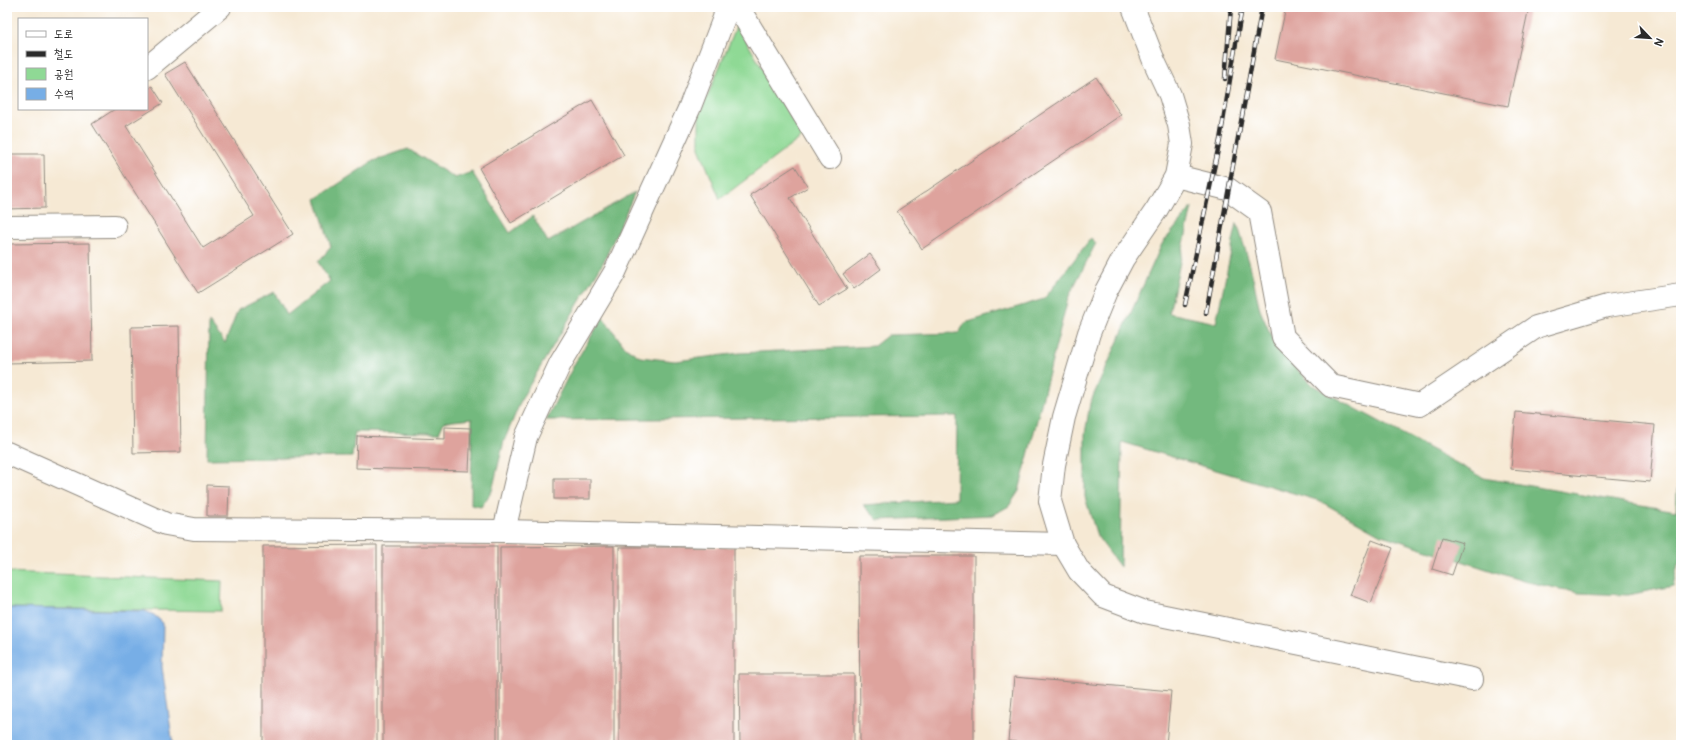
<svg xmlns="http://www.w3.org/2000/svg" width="1688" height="752" font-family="Pangolin,'Poor Story',sans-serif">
  <rect width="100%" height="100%" fill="#fff"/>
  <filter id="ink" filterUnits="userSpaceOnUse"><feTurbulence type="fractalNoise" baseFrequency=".025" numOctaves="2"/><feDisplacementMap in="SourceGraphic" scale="8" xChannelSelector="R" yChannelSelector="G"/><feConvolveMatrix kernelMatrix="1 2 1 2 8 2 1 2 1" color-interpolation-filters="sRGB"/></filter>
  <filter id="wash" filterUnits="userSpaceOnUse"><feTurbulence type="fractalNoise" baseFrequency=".012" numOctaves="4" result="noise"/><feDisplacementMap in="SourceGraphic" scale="16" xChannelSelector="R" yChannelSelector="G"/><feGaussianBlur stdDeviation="0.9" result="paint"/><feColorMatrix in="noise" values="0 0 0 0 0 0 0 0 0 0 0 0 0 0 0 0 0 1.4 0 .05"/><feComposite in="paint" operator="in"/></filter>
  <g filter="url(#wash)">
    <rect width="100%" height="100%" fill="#f6e9d4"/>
    <g fill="#8fd995" stroke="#5d8260">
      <polygon points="737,25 802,137 720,199 699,148 699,116"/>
      <polygon points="7,572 222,581 221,611 7,608"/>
    </g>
    <g fill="#73b97e" stroke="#4f7254">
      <polygon points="408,149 455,178 472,172 510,233 533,216 548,242 635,192 604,261 523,396 504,441 492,491 481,507 471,505 472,419 444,422 439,433 355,432 352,457 207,459 209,322 225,343 238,310 274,292 287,315 330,281 318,262 331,247 316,199 373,161"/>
      <polygon points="1192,207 1169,313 1216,323 1237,223 1250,265 1260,310 1277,349 1314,386 1484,478 1676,511 1678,476 1681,476 1681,563 1678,564 1673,586 1628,595 1579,593 1523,581 1379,534 1320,501 1122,442 1120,567 1097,536 1085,497 1085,434 1090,403 1162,244"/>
      <polygon points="1091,238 1096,243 1068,298 1019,491 1009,506 993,515 878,520 863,505 956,499 957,416 546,420 576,361 603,317 624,346 640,357 675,361 740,353 874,346 888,335 959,333 965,323 1044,299"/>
    </g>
    <polygon fill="#77aee6" stroke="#516c88" points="7,608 145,611 154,615 163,623 162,667 173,745 7,745"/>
    <g id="blocks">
      <g fill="#dea39d">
        <polygon points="1286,7 1529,7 1508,106 1275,59"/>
        <polygon points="185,62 293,234 198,293 92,124 115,109 147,109 147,89 152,86 163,103 126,126 203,248 254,216 165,74"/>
        <polygon points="1096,77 1121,115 922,249 897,211"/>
        <polygon points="592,100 624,155 511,223 479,168"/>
        <polygon points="7,154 44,154 45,208 7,209"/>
        <polygon points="795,166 808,187 790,198 847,289 819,306 750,195"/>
        <polygon points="90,243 92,361 7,363 7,244"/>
        <polygon points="870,254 881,269 854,289 843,274"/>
        <polygon points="179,326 181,452 133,453 131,327"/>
        <polygon points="1516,412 1655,425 1650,482 1511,469"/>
        <polygon points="445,427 471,428 469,471 356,468 357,436 445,439"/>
        <rect x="554" y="479" width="36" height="20"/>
        <polygon points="207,485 229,486 228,516 207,516"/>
        <polygon points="1442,537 1463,543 1452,575 1432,569"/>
        <polygon points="1372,540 1393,548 1371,603 1350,595"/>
        <polygon points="377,545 377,745 263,745 263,546"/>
        <rect x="383" y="546" width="114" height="199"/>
        <polygon points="614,546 614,745 500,745 500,547"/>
        <rect x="619" y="547" width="115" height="198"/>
        <polygon points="859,556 974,556 974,745 860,745"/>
        <polygon points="739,674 854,674 854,745 740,745"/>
        <polygon points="1014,677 1171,691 1166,745 1046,745 1008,741"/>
      </g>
    </g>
  </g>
  <g filter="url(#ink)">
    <use href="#blocks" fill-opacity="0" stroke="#908a80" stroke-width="1"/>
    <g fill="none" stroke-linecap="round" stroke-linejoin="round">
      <g stroke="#908a80" stroke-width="24">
        <g id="minor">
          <polyline points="738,7 830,158"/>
          <polyline points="1133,7 1154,61 1170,95 1179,125 1182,144 1176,176 1157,209 1123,259 1106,291 1089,333 1064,417 1054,465 1050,501 1063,544 1079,571 1103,596 1145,612 1472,679"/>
          <polyline points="147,68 220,7"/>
          <polyline points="1176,176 1228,189 1260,212 1283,337 1331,386 1420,405 1536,327 1607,306 1681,295"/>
          <polyline points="7,227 115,226"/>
          <polyline points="7,453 166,524 194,529 504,531 1063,544"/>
          <polyline points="504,531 526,437 560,364 615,272 689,109 724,18 726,7"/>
        </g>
      </g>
      <use href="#minor" stroke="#fff" stroke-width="22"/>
      <g stroke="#2b2b2b" stroke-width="4.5">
        <g id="rail">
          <polyline points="1225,79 1231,7"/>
          <polyline points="1185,305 1220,140 1242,7"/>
          <polyline points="1206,313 1262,7"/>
        </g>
      </g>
      <use href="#rail" stroke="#fff" stroke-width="3" stroke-dasharray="9" stroke-linecap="butt"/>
    </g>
  </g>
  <rect width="1688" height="752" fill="none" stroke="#fff" stroke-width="24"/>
  <rect x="18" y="18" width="130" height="92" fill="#ffffff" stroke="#aaaaaa"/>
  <rect x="26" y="31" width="20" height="6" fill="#ffffff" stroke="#aaaaaa"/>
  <text x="54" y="38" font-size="12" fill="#2b2b2b">도로</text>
  <rect x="26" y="51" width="20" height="6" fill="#2b2b2b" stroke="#aaaaaa"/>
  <text x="54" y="58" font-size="12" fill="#2b2b2b">철도</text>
  <rect x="26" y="68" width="20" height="12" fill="#8fd995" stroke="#aaaaaa"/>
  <text x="54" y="78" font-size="12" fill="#2b2b2b">공원</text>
  <rect x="26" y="88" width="20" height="12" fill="#77aee6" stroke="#aaaaaa"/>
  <text x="54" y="98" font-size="12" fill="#2b2b2b">수역</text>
  <g transform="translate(1650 38) rotate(115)" stroke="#ffffff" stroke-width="3" paint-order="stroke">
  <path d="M0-3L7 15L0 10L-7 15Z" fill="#2b2b2b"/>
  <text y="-6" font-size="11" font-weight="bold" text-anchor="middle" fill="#2b2b2b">N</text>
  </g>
</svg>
